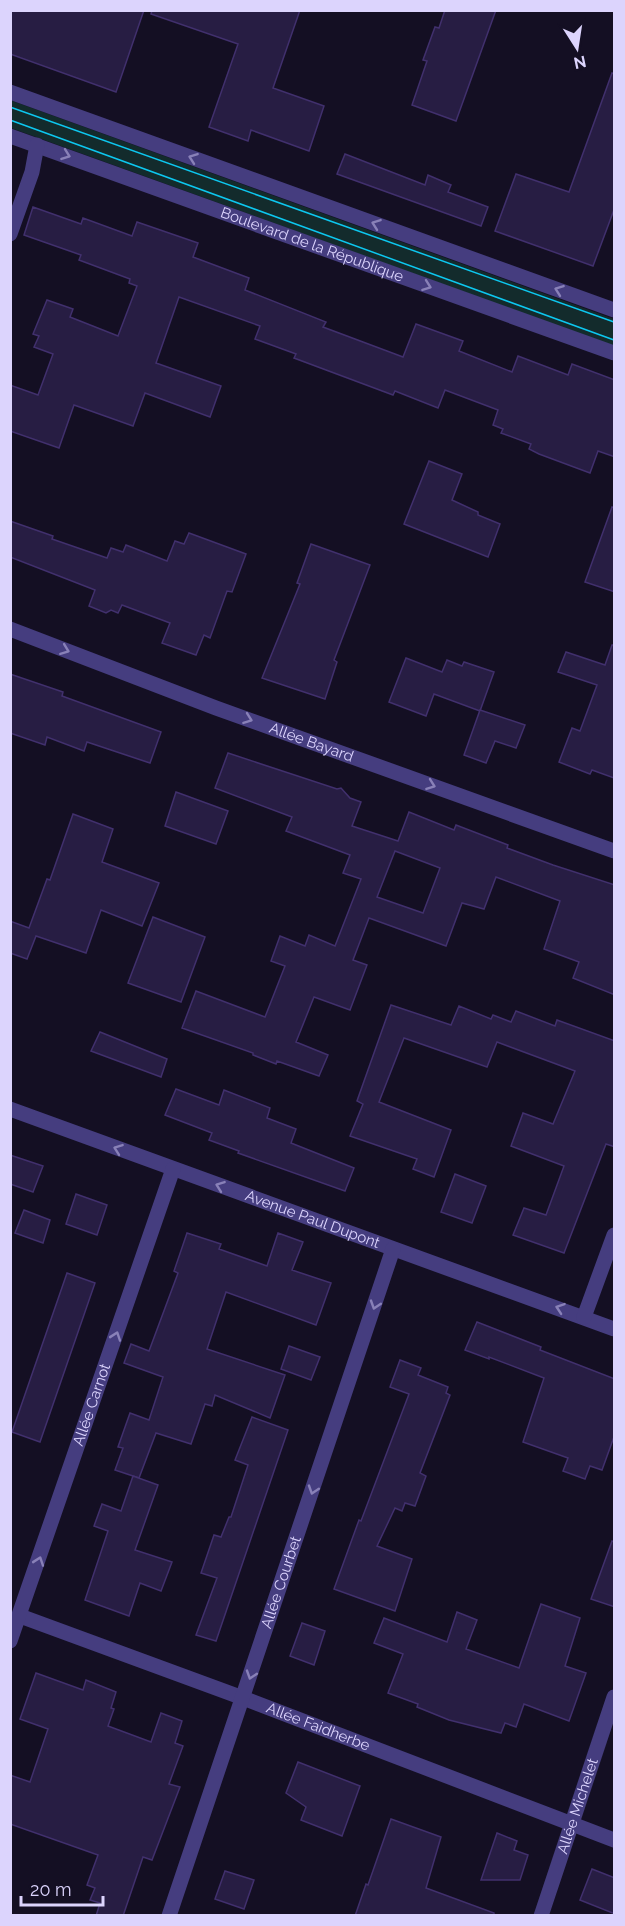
<svg xmlns="http://www.w3.org/2000/svg" width="625" height="1926" font-family="Raleway,sans-serif">
  <rect width="100%" height="100%" fill="#140f23"/>
  <polygon fill="#132b2c" points="10,100 614,319 614,346 11,128"/>
  <g fill="#271d43" stroke="#41306d" stroke-width="1.5" fill-rule="evenodd">
    <polygon points="10,10 144,10 116,92 10,54"/>
    <polygon points="152,10 300,10 273,88 324,106 309,151 251,130 248,141 209,127 238,44 151,14"/>
    <polygon points="445,10 496,10 456,121 412,105 427,61 423,60 435,27 439,28"/>
    <polygon points="612,73 615,74 615,207 593,266 495,231 516,174 569,192"/>
    <polygon points="345,154 425,185 428,175 451,185 448,192 488,207 481,226 337,174"/>
    <polygon points="33,207 81,224 83,218 132,236 137,222 198,243 193,257 249,278 245,290 326,322 323,327 403,357 416,324 463,341 459,351 512,372 518,356 568,375 572,364 615,380 615,457 598,451 590,473 539,454 529,449 531,444 501,433 503,429 493,425 498,410 445,390 438,408 395,391 393,395 294,358 296,354 255,339 260,326 179,297 156,363 221,386 210,417 145,393 133,426 74,405 59,448 10,431 10,385 38,395 53,354 34,347 39,336 33,334 47,300 73,309 70,317 118,336 137,286 129,283 130,279 79,260 81,255 24,235"/>
    <polygon points="429,461 462,474 452,500 478,512 478,515 500,524 488,557 404,524"/>
    <polygon points="612,507 615,508 615,592 585,582"/>
    <polygon points="10,521 53,536 52,539 107,558 111,548 123,552 126,545 167,561 175,541 184,544 189,533 246,554 232,592 227,591 210,638 204,635 196,655 162,643 170,623 122,605 118,613 111,610 106,613 89,606 95,590 10,557"/>
    <polygon points="311,544 370,565 334,660 337,662 325,699 262,678 300,584 297,583"/>
    <polygon points="612,645 615,645 614,778 592,770 590,774 559,762 572,728 580,731 597,685 558,672 566,652 605,665"/>
    <polygon points="406,658 442,672 447,660 462,666 464,662 494,672 480,711 434,694 426,716 389,702"/>
    <polygon points="10,674 63,692 62,696 161,732 150,763 87,742 84,751 47,737 45,745 10,733"/>
    <polygon points="480,710 525,725 516,748 495,741 486,763 464,755"/>
    <path d="M 228,753 L 337,789 L 341,788 L 350,798 L 361,802 L 352,826 L 398,841 L 409,812 L 454,830 L 456,825 L 508,845 L 507,848 L 553,865 L 615,885 L 615,995 L 573,978 L 579,962 L 544,949 L 560,901 L 496,877 L 484,909 L 462,903 L 446,946 L 369,918 L 353,960 L 367,965 L 350,1010 L 314,997 L 296,1042 L 328,1055 L 319,1076 L 277,1061 L 276,1064 L 253,1055 L 253,1053 L 182,1028 L 196,991 L 265,1017 L 285,966 L 271,961 L 280,936 L 305,946 L 309,935 L 335,946 L 361,879 L 343,873 L 350,855 L 286,831 L 292,817 L 215,788 ZM 395,851 L 440,868 L 423,913 L 377,897 Z"/>
    <polygon points="176,792 228,811 216,844 165,826"/>
    <polygon points="73,814 113,829 102,862 159,883 142,926 101,910 86,953 36,936 27,959 10,953 10,921 29,928 47,879 50,880"/>
    <polygon points="153,917 205,937 181,1002 128,983"/>
    <polygon points="391,1005 451,1025 459,1006 491,1019 493,1015 511,1022 516,1011 555,1026 557,1020 615,1041 615,1147 606,1144 564,1253 513,1235 524,1208 546,1215 564,1166 511,1146 523,1113 553,1124 575,1071 497,1042 487,1067 404,1038 379,1102 451,1130 434,1177 413,1169 417,1159 350,1136 363,1104 357,1101"/>
    <polygon points="100,1032 167,1059 161,1077 91,1051"/>
    <polygon points="176,1089 219,1105 224,1090 270,1108 267,1118 296,1129 291,1143 354,1168 345,1191 238,1153 239,1151 209,1140 212,1133 165,1115"/>
    <polygon points="10,1155 43,1166 33,1192 10,1184"/>
    <polygon points="455,1174 486,1186 472,1223 441,1212"/>
    <polygon points="76,1194 107,1205 97,1235 66,1224"/>
    <polygon points="24,1210 50,1220 43,1243 15,1233"/>
    <polygon points="187,1233 221,1244 219,1249 267,1266 278,1233 303,1242 292,1270 331,1283 316,1325 226,1292 207,1349 285,1375 270,1418 215,1395 212,1406 205,1404 191,1444 156,1433 139,1478 115,1470 123,1448 118,1447 130,1413 149,1420 163,1377 124,1363 131,1344 149,1351 178,1273 174,1271"/>
    <polygon points="67,1273 95,1283 40,1442 12,1432"/>
    <polygon points="477,1322 541,1347 540,1350 615,1379 615,1434 602,1470 590,1466 585,1479 563,1471 568,1458 523,1442 544,1378 489,1357 489,1359 465,1350"/>
    <polygon points="289,1346 320,1357 311,1380 281,1369"/>
    <polygon points="400,1360 421,1368 418,1375 448,1387 446,1393 450,1395 420,1473 426,1476 415,1506 405,1503 402,1511 395,1508 377,1546 412,1559 395,1611 334,1589 359,1520 361,1521 409,1394 390,1387"/>
    <polygon points="252,1417 288,1430 216,1641 196,1635 217,1578 201,1573 214,1535 221,1537 229,1517 231,1517 248,1465 235,1460"/>
    <polygon points="133,1476 158,1485 135,1550 172,1562 161,1591 140,1583 129,1616 85,1600 108,1531 94,1526 102,1504 121,1511"/>
    <polygon points="612,1541 615,1542 615,1607 591,1599"/>
    <polygon points="541,1604 580,1618 565,1666 586,1673 569,1721 524,1704 516,1727 505,1723 501,1733 449,1720 417,1707 418,1704 388,1693 403,1654 374,1643 384,1618 447,1642 457,1612 477,1620 466,1649 519,1668"/>
    <polygon points="302,1623 325,1631 314,1665 290,1656"/>
    <polygon points="36,1673 83,1690 86,1680 116,1692 111,1708 114,1709 108,1726 151,1742 161,1713 182,1721 175,1743 183,1746 169,1784 180,1787 152,1860 143,1857 123,1916 96,1916 100,1903 90,1900 95,1888 87,1885 98,1855 10,1824 10,1775 30,1782 48,1729 20,1719"/>
    <polygon points="298,1762 360,1786 342,1836 301,1820 306,1807 286,1793"/>
    <polygon points="391,1819 441,1837 426,1888 494,1913 494,1916 355,1916 366,1884 368,1885"/>
    <polygon points="497,1833 517,1841 514,1850 528,1855 520,1880 481,1880"/>
    <polygon points="592,1869 615,1878 615,1914 580,1900"/>
    <polygon points="225,1871 254,1880 244,1909 215,1899"/>
  </g>
  <g fill="none" stroke-linecap="round" stroke-linejoin="round">
    <g stroke="#453d7f" stroke-width="15">
      <polyline points="10,92 614,310"/>
      <path id="s1" d="M 10,136 L 614,353"/>
      <polyline points="10,234 32,172 37,145"/>
      <path id="s2" d="M 10,629 L 216,708 L 614,851"/>
      <path id="s3" d="M 10,1109 L 614,1329"/>
      <polyline points="584,1317 614,1235"/>
      <path id="s4" d="M 20,1616 L 243,1698 L 614,1840"/>
      <path id="s5" d="M 10,1641 L 173,1169"/>
      <path id="s6" d="M 169,1916 L 393,1249"/>
      <path id="s7" d="M 541,1916 L 614,1697"/>
    </g>
    <g stroke="#0dc7ef" stroke-width="1.5">
      <polyline points="10,107 614,322"/>
      <polyline points="10,120 614,340"/>
    </g>
  </g>
  <defs><path id="oneway-chevron" d="M-2-3.5L2.5 0L-2 3.5" fill="none" stroke-width="1.6" stroke-linecap="round" stroke-linejoin="round" transform="scale(1.5)"/></defs>
  <g stroke="#8981b8">
    <use href="#oneway-chevron" transform="translate(66 155) rotate(20)"/>
    <use href="#oneway-chevron" transform="translate(193 158) rotate(-160)"/>
    <use href="#oneway-chevron" transform="translate(376 224) rotate(-160)"/>
    <use href="#oneway-chevron" transform="translate(427 286) rotate(20)"/>
    <use href="#oneway-chevron" transform="translate(559 290) rotate(-160)"/>
    <use href="#oneway-chevron" transform="translate(65 650) rotate(21)"/>
    <use href="#oneway-chevron" transform="translate(248 719) rotate(20)"/>
    <use href="#oneway-chevron" transform="translate(431 785) rotate(20)"/>
    <use href="#oneway-chevron" transform="translate(118 1149) rotate(-160)"/>
    <use href="#oneway-chevron" transform="translate(220 1186) rotate(-160)"/>
    <use href="#oneway-chevron" transform="translate(375 1305) rotate(108)"/>
    <use href="#oneway-chevron" transform="translate(560 1308) rotate(-161)"/>
    <use href="#oneway-chevron" transform="translate(116 1336) rotate(-71)"/>
    <use href="#oneway-chevron" transform="translate(313 1490) rotate(108)"/>
    <use href="#oneway-chevron" transform="translate(39 1561) rotate(-71)"/>
    <use href="#oneway-chevron" transform="translate(251 1675) rotate(108)"/>
  </g>
  <g text-anchor="middle" dominant-baseline="central" stroke-width="6" stroke-linejoin="round" paint-order="stroke">
    <g font-size="15" fill="#dcd4fd" stroke="#140f23">
      <text stroke="none"><textPath href="#s1" startOffset="321">Boulevard de la République</textPath></text>
      <text stroke="none"><textPath href="#s2" startOffset="322">Allée Bayard</textPath></text>
      <text stroke="none"><textPath href="#s3" startOffset="322">Avenue Paul Dupont</textPath></text>
      <text stroke="none"><textPath href="#s5" startOffset="250">Allée Carnot</textPath></text>
      <text stroke="none"><textPath href="#s6" startOffset="352">Allée Courbet</textPath></text>
      <text stroke="none"><textPath href="#s4" startOffset="318">Allée Faidherbe</textPath></text>
      <text stroke="none"><textPath href="#s7" startOffset="116">Allée Michelet</textPath></text>
    </g>
  </g>
  <rect width="625" height="1926" fill="none" stroke="#dcd4fd" stroke-width="24"/>
  <g transform="translate(577 48) rotate(168)" stroke="#140f23" stroke-width="4.5" paint-order="stroke">
  <path d="M0-4.5L10 22L0 15L-10 22Z" fill="#dcd4fd"/>
  <text y="-9" font-size="16" font-weight="bold" text-anchor="middle" fill="#dcd4fd">N</text>
  </g>
  <path d="M21 1896v9h82v-9" fill="none" stroke="#dcd4fd" stroke-width="3"/>
  <text x="30" y="1896" font-size="18" fill="#dcd4fd" stroke="#140f23" stroke-width="4.5" paint-order="stroke">20 m</text>
</svg>
